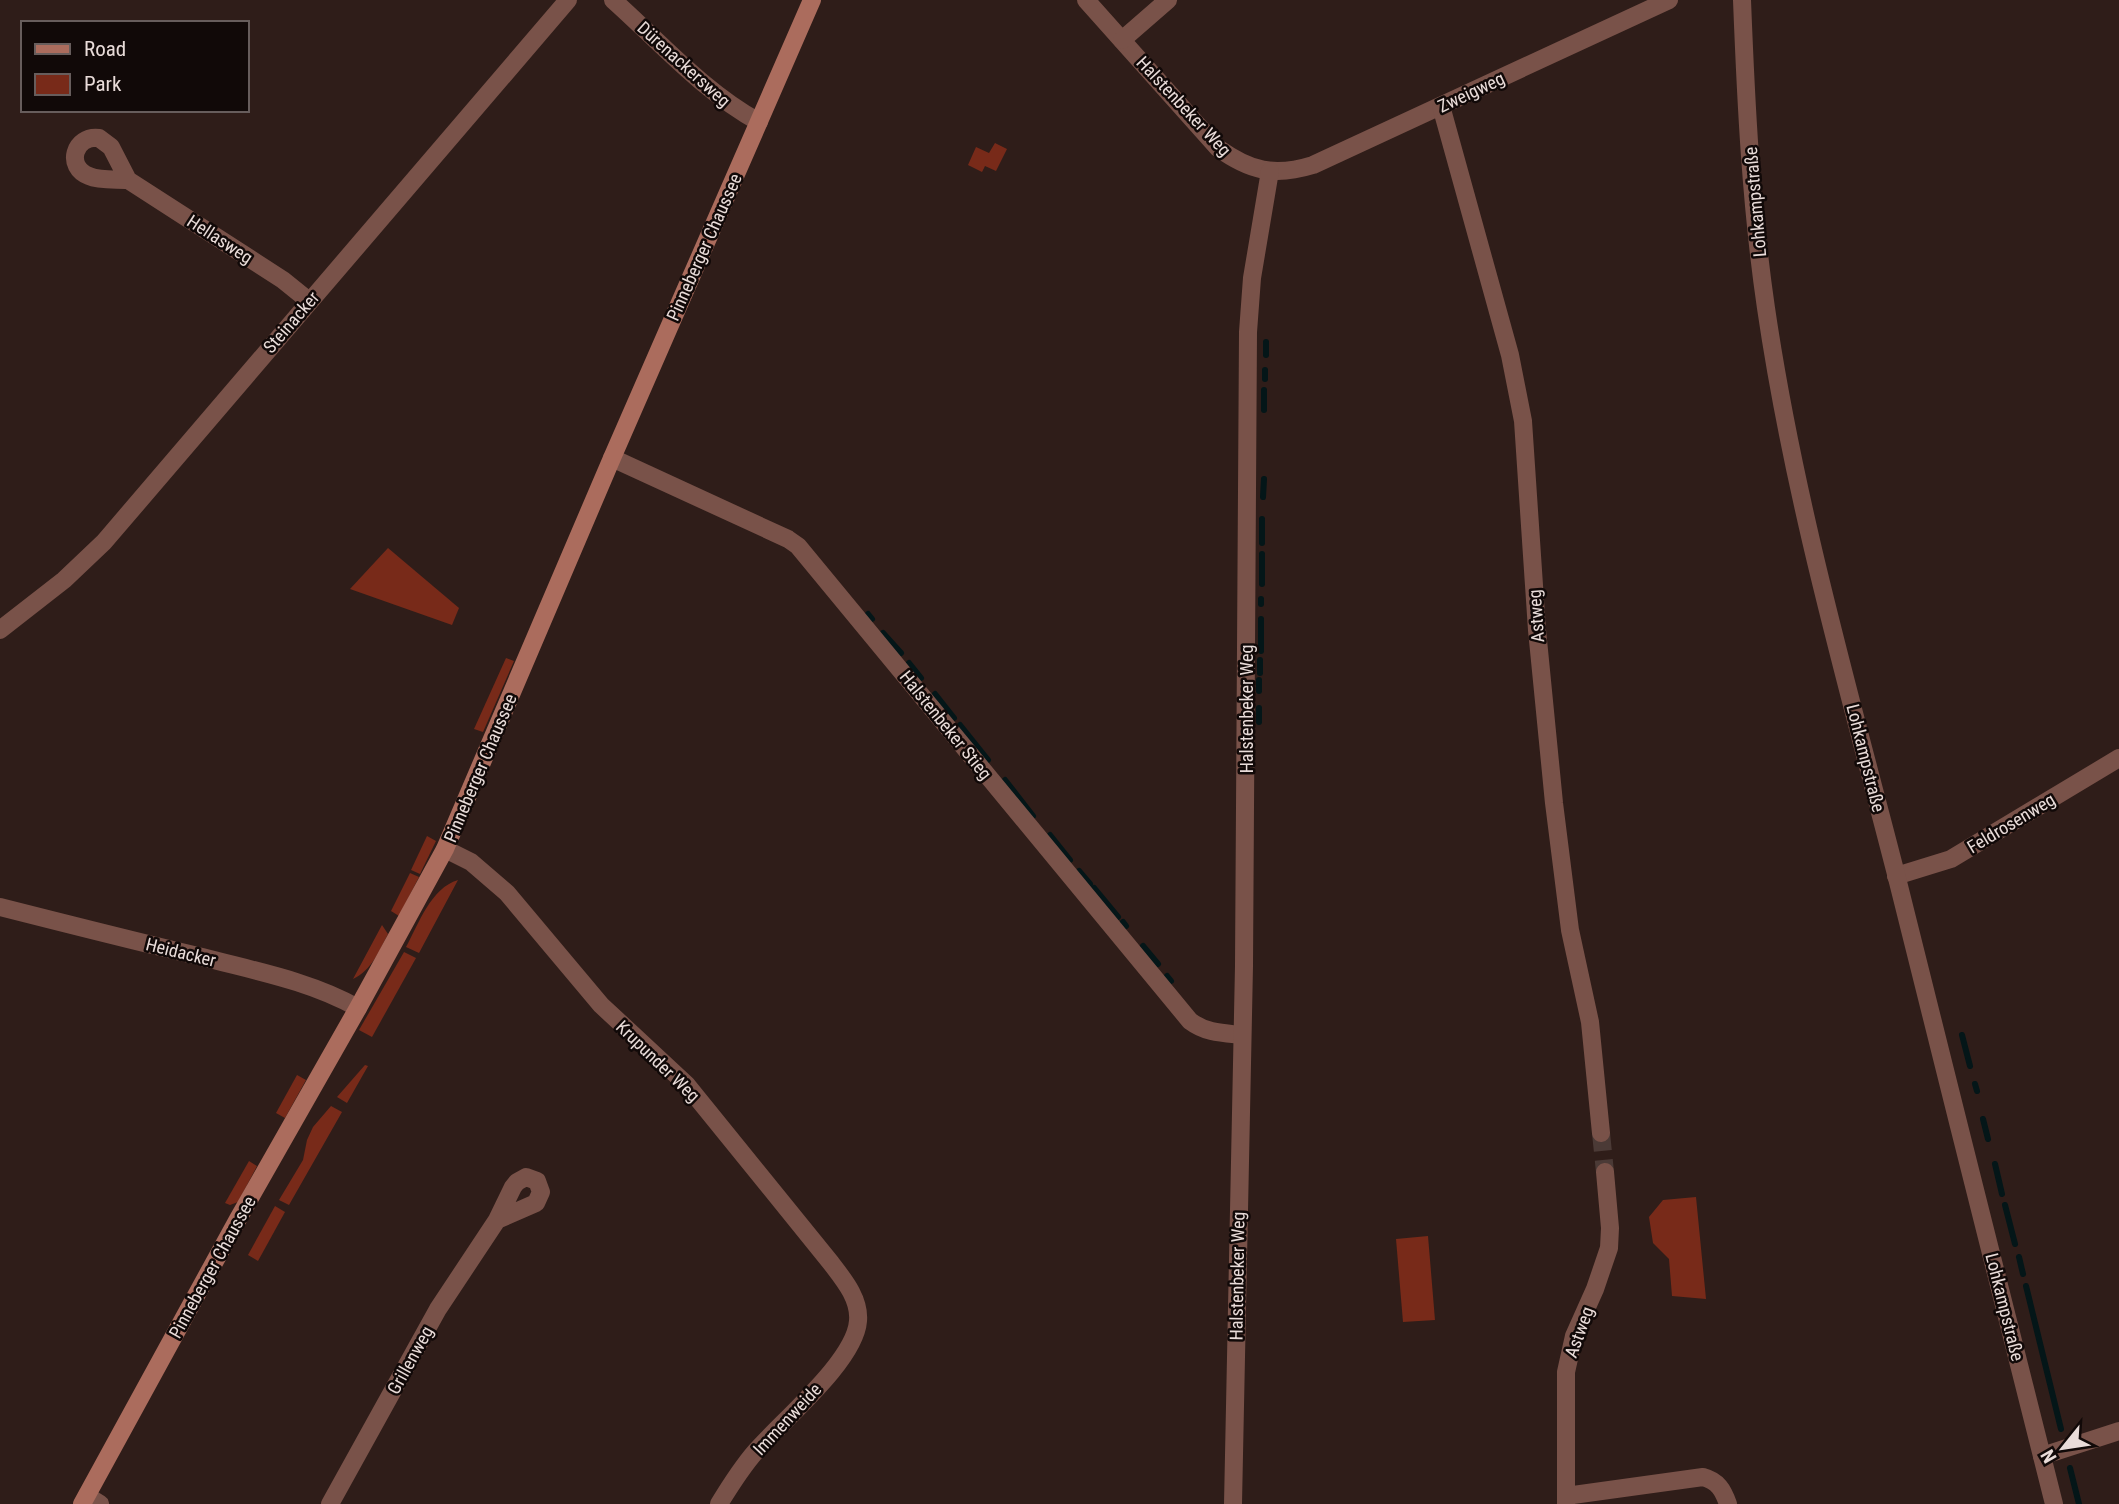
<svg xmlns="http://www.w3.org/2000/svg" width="2119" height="1504" font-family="'Roboto Condensed',sans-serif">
  <rect width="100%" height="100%" fill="#2f1d19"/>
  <g fill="#782a19">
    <polygon points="995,143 1007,149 996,171 985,166 982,172 968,165 976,147 989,153"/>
    <polygon points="388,548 459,608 452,625 350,589"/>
    <polygon points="506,658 514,661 483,732 474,729"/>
    <polygon points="427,836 436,841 420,874 411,870"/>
    <polygon points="410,873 419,877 399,916 391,911"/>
    <path d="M 458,880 L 419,953 L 406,947 C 419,923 431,888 458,880 Z"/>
    <path d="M 382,925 L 388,934 C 379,951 372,970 353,979 Z"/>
    <polygon points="404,952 416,958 372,1037 359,1030"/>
    <polygon points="365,1065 368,1066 347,1103 337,1097"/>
    <polygon points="297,1075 306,1080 285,1118 276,1113"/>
    <polygon points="331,1106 342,1112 289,1205 279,1200 303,1160 307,1140 313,1127"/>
    <polygon points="249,1161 257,1166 238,1202 230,1205 225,1203"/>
    <polygon points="1696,1197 1706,1299 1672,1296 1669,1259 1653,1243 1649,1217 1663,1200"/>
    <polygon points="275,1206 285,1212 258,1261 248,1255"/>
    <polygon points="1428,1236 1435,1320 1403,1322 1396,1239"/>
  </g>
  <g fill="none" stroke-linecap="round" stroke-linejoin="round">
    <g stroke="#041618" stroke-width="6">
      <polyline points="1266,355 1266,342"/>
      <polyline points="1265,379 1265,370"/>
      <polyline points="1264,410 1264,390"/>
      <polyline points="1263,497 1264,479"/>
      <polyline points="1262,543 1262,519"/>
      <polyline points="1262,584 1262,554"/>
      <polyline points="1261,604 1261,599"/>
      <polyline points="868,614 872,619"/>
      <polyline points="883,633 901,653"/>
      <polyline points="1261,651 1261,619"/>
      <polyline points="909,663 921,678"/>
      <polyline points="1260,673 1260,660"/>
      <polyline points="1259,691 1259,680"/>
      <polyline points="935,694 954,718"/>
      <polyline points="1259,708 1259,722"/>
      <polyline points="960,725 988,760"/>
      <polyline points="1005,780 1033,816"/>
      <polyline points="1050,835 1070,860"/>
      <polyline points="1079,871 1090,884"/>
      <polyline points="1094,888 1118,917"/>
      <polyline points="1123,922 1126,926"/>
      <polyline points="1143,946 1158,964"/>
      <polyline points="1167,976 1171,981"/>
      <polyline points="1962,1035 1970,1066"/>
      <polyline points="1975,1084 1977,1091"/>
      <polyline points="1983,1119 1988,1139"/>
      <polyline points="1995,1164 2002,1194"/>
      <polyline points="2005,1205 2015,1244"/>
      <polyline points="2019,1257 2023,1274"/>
      <polyline points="2026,1286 2061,1429"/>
      <polyline points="2070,1468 2079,1504"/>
    </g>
    <polyline stroke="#4b3a36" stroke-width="18" stroke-dasharray="18 9" stroke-linecap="butt" points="1601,1133 1605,1172"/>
    <g stroke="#795249" stroke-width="18">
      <path d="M 613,0 C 660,42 704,92 759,122"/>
      <path d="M 1086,0 L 1218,148 C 1250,171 1274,177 1313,165 L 1669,0"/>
      <polyline points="1122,40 1168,0"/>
      <polyline points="1441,106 1510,355 1523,421 1537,630 1554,803 1570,930 1590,1022 1601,1133"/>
      <path d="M 128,180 C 116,179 100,181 89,176 C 65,167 74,135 99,138 L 111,147 L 128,180 L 283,280 L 309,301"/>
      <path d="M 612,458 L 788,539 L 798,546 L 1190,1021 C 1206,1033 1222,1033 1242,1035"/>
      <polyline points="0,630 64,580 104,542 568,0"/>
      <path d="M 445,849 L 471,862 L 507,893 L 601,1005 L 686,1084 L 831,1263 C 844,1280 860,1299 858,1321 C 855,1361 783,1420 756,1451 C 742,1467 730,1486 719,1504"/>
      <polyline points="1896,876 1951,859 2119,758"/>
      <path d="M 0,907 C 67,924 134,941 202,957 C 255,971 310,981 358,1008"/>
      <polyline points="2042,1456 2119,1431"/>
      <polyline points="87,1496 100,1504"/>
      <path d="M 1566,1496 L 1703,1477 C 1718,1481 1723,1490 1728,1504"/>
      <polyline points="330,1504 438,1309 497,1220 513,1187 517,1182 526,1177 537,1181 541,1192 536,1203 497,1220"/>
      <polyline points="1233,1504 1244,966 1248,332 1252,278 1270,171"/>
      <polyline points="1566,1504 1566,1372 1574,1336 1595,1289 1609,1248 1610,1228 1605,1172"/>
    </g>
    <path stroke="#795249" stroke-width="18" d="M 1742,0 C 1746,103 1751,206 1766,308 C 1794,500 1848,687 1896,874 C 1949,1084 2000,1294 2054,1504"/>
    <polyline stroke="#ab6c5d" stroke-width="18" points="82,1504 238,1219 358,1008 445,849 612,458 812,0"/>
  </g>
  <g text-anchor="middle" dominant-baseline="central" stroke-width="5" stroke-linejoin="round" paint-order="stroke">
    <g font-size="18" fill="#e9dcd9" stroke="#110908">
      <text transform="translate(684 64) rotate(42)">Dürenackersweg</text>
      <text transform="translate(1471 92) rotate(-25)">Zweigweg</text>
      <text transform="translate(1184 106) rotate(47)">Halstenbeker Weg</text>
      <text transform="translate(1755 202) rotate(-95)">Lohkampstraße</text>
      <text transform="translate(220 239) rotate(33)">Hellasweg</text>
      <text transform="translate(704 247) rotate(-66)">Pinneberger Chaussee</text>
      <text transform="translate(291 322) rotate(-49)">Steinacker</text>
      <text transform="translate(1536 616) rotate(-94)">Astweg</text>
      <text transform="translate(1246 709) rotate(-90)">Halstenbeker Weg</text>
      <text transform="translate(946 725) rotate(51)">Halstenbeker Stieg</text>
      <text transform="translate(1866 758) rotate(76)">Lohkampstraße</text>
      <text transform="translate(480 768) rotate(-67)">Pinneberger Chaussee</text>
      <text transform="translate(2011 823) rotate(-31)">Feldrosenweg</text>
      <text transform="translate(181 952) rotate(14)">Heidacker</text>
      <text transform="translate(658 1061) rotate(44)">Krupunder Weg</text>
      <text transform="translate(212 1267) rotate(-61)">Pinneberger Chaussee</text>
      <text transform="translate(1237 1276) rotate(-89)">Halstenbeker Weg</text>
      <text transform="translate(2005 1307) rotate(76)">Lohkampstraße</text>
      <text transform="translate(1579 1332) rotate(-70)">Astweg</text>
      <text transform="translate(410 1360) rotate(-61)">Grillenweg</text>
      <text transform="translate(787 1419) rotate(-47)">Immenweide</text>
    </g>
  </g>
  <rect x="21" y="21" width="228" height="91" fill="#110908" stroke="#675d5c" stroke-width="2"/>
  <rect x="35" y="44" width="35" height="10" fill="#ab6c5d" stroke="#675d5c" stroke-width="2"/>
  <text x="84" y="56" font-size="21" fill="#e9dcd9">Road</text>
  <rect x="35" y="74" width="35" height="21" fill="#782a19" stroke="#675d5c" stroke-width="2"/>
  <text x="84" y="91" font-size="21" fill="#e9dcd9">Park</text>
  <g transform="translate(2063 1448) rotate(240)" stroke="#110908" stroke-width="5" paint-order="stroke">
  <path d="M0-5L12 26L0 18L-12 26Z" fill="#e9dcd9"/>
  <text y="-10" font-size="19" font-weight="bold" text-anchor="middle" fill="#e9dcd9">N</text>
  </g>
</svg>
